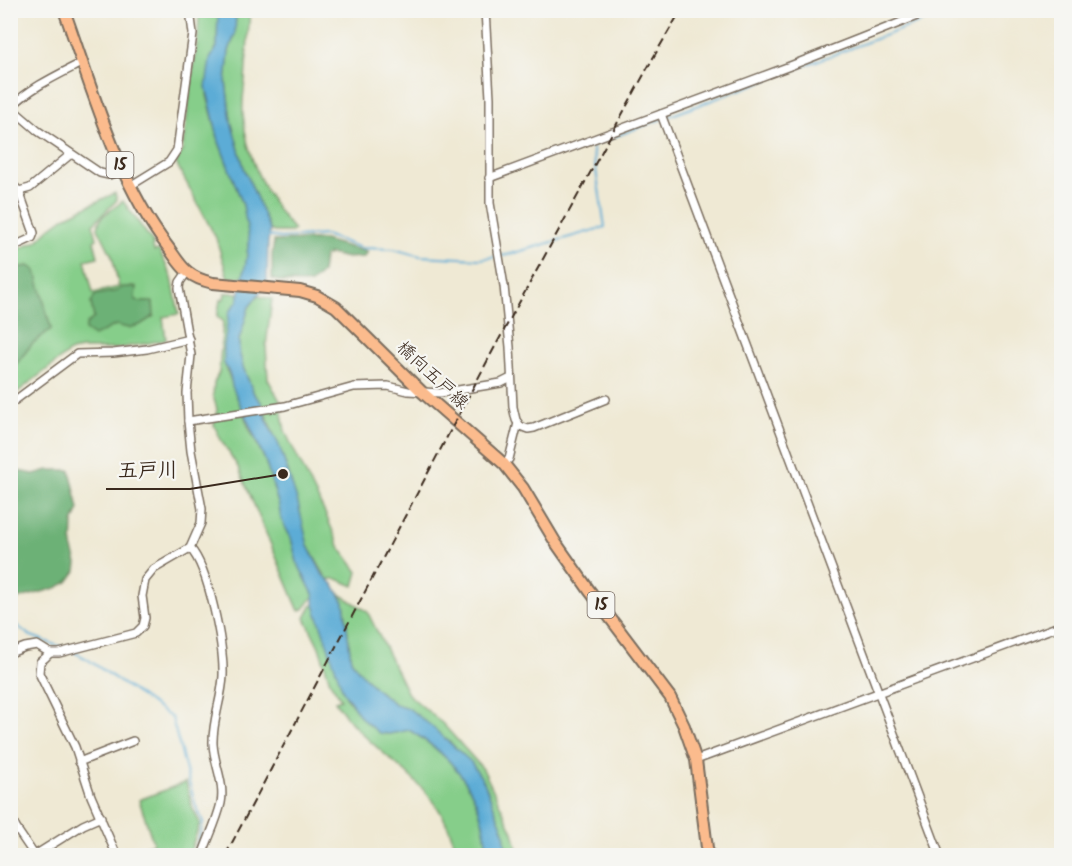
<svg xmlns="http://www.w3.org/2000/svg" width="1072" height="866" font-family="Kalam,'Klee One',sans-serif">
  <rect width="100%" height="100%" fill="#f6f6f2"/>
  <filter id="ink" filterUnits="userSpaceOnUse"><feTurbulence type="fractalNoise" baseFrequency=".0167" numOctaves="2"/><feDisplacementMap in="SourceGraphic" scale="12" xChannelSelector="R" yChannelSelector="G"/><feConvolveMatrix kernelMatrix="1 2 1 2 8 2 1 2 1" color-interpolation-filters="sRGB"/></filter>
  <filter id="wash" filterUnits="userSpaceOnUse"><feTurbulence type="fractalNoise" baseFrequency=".008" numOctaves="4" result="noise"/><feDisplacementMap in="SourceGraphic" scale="24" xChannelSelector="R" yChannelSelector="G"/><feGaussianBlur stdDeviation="1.35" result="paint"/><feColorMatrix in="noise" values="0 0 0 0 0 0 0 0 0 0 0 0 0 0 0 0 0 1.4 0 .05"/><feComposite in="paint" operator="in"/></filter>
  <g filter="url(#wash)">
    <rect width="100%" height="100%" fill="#efe9d4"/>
    <g fill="#86ce8a" stroke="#607c54" stroke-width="1.5">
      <polygon points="199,11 218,11 217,47 214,51 207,95 219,142 243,205 247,223 249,239 244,277 228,278 216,238 176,163 182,152 198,36"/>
      <path d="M 236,11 L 250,11 C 248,34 247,57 245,80 C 244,91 242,102 243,113 C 246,156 265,198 294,230 L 292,232 L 274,232 L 270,230 L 244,168 L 231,121 L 226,82 L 229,51 L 235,34 Z"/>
      <polygon points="115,193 117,200 93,224 97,239 94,241 98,257 85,260 93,293 119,287 112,256 98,228 99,222 103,216 123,201 154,244 152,244 154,251 159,250 172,278 179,314 163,317 166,340 114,349 82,349 71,351 11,397 11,368 17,363 32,344 51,329 39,284 29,266 14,268 11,264 12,252 37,241 50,228 65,217"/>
      <polygon points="225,293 240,293 238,301 229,312 224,363 249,428 265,460 279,506 281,519 291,538 297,562 314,596 304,609 299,611 238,467 221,440 214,425 217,409 213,396 214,383 219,372 223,321 217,317 220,300 224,299"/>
      <polygon points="258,296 272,299 266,346 268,379 280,401 285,431 291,444 326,515 339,546 358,572 354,586 337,579 327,579 308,546 288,471 261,402 254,394 243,367 239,351 239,340 249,307"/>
      <polygon points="340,594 367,611 408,694 443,724 483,769 513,832 519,855 506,855 504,832 484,782 452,744 408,708 395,704 374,687 359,671 351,660 344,602"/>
      <path d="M 314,605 L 347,699 L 379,733 L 389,734 L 409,730 C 458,759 485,798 487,855 L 457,855 C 441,776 373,761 335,701 L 341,699 L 330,682 L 319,647 L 305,618 L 311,606 Z"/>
      <polygon points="186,782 192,807 200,823 189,855 122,855 152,844 153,842 139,800"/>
    </g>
    <g fill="#6cb176" stroke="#546e4a" stroke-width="1.5">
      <path d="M 304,240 L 324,240 L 367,252 L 364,257 L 347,258 L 330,254 L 324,256 L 322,273 L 311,283 C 298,282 283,284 272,279 L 272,255 L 274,241 Z"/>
      <polygon points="11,264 14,268 29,266 36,271 51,329 32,344 17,363 11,368"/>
      <polygon points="123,287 136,287 135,299 140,302 153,302 154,316 140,325 128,328 116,325 94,336 85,330 87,323 94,318 91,303 95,295 117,291"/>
      <polygon points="48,470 70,470 79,509 73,523 72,546 77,563 76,571 68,582 56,588 17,599 11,597 11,474 18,471 34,474"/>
    </g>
    <path fill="#5bacd6" stroke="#4b6b7a" stroke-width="1.5" d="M 218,11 L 236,11 L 235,34 L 229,51 L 226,82 L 231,121 L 244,168 L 270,230 L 268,242 L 267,283 L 249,307 L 239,340 L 239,351 L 243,367 L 254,394 L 261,402 L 269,426 L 279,445 L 298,503 L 308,546 L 323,575 L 333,584 L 344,602 L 351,660 L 359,671 L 374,687 L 395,704 L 408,708 L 429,724 L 471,762 L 484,782 L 504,832 L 506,855 L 487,855 C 485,798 458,759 409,730 L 389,734 L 379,733 L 362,719 L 343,691 L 314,605 L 314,596 L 297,562 L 291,538 L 281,519 L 279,506 L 265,460 L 232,386 L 230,375 L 224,363 L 224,346 L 229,312 L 238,301 L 246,262 L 249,239 L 243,205 L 219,142 L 206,87 L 210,59 L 217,47 Z"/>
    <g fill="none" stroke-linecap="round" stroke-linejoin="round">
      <g stroke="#5bacd6" stroke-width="2">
        <polyline points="268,236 281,238 325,235 361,248 394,249 420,256 480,259 507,255 605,227 592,145 953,10"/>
        <polyline points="10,620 29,635 66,649"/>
        <polyline points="74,652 87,659 172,718 195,804 203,822 195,856"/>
      </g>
    </g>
  </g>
  <g filter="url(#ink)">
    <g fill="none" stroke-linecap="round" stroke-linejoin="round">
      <g stroke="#7a6d5e" stroke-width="10">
        <g id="minor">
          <polyline points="485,10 490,98 490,203 504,286 510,347 513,407 516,420 520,426 528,429 534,428 606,399"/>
          <polyline points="10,107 38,131 100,173 109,175 122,170"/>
          <path d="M 11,107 C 31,87 58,75 83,62"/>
          <polyline points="661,114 940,856"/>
          <polyline points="489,178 790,66 932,10"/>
          <polyline points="10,182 19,191 30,188 71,154"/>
          <polyline points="130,186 169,162 177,150 193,34 190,10"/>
          <polyline points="10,248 32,238 34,233 19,191"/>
          <polyline points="10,404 77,354 113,353 147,349 189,339"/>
          <polyline points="188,421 285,406 354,387 388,386 408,391 440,393 501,383 511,378"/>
          <polyline points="504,464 509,459 518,423"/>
          <path d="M 190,548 C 209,568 224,647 223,676 C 222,699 212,721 213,744 C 214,764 225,783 221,803 C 217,821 208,838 202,856"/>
          <polyline points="10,653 25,647 37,645 50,653"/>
          <polyline points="696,760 1062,625"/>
          <polyline points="79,762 133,741"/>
          <polyline points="10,813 16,828 35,856"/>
          <polyline points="35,855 83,825 101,817"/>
          <polyline points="117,856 91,796 75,747 39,673 40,662 45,658 50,653 59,653 136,633 143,626 145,618 142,596 145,580 154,569 190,548 201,523 202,509 191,451 188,421 187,393 191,355 179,288 180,282 187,272"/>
        </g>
      </g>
      <g stroke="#7a6d5e" stroke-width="14">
        <path id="primary" d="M 64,10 C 92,88 117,181 168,247 C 174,255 180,266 188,272 C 195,278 204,281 213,283 L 300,291 L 317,296 L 336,307 L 422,392 L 504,464 L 523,488 L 556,543 L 589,590 L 670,697 L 684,726 L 696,760 L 708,856"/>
      </g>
      <use href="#minor" stroke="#fff" stroke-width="7"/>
      <use href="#primary" stroke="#fbbb8d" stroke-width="10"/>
      <polyline stroke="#3b2a1e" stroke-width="2" stroke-dasharray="9 4.5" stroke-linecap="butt" points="225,856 491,354 653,58 681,10"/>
    </g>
  </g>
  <g text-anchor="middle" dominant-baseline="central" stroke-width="4.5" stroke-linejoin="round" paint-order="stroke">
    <g fill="#f6f6f2" stroke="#73675e" stroke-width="1.5">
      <rect x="106.5" y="152" width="27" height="26" rx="4.5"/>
      <rect x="587.5" y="592" width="27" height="26" rx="4.5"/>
    </g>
    <g font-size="16" font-weight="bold" fill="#3b2a1e">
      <text x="120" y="165">15</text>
      <text x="601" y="605">15</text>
    </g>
    <g font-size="18" fill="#3b2a1e" stroke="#f6f6f2">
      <text transform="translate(432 376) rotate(43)">橋向五戸線</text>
    </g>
  </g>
  <path fill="none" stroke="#3b2a1e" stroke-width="2" d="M283 474L190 489H106"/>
  <circle fill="#3b2a1e" stroke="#f6f6f2" stroke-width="2" cx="283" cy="474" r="6"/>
  <g font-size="20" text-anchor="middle" font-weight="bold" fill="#3b2a1e" stroke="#f6f6f2" stroke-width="4.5" stroke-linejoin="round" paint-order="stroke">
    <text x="148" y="477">五戸川</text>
  </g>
  <rect width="1072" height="866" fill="none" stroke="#f6f6f2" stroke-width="36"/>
</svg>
